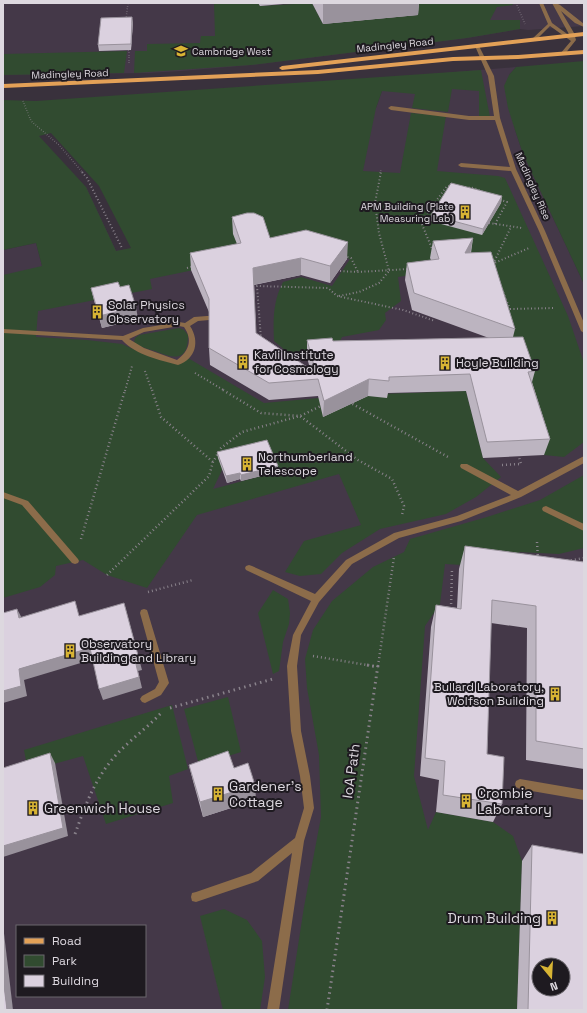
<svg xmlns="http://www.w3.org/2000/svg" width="587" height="1013" font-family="'Space Grotesk',sans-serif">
  <rect width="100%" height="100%" fill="#39313c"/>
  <g fill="#443848" fill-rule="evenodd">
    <polygon points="3,3 584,3 584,26 528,30 520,29 467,38 251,65 181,71 147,73 3,75"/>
    <path d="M 516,67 L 509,75 L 515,130 L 523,154 L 584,284 L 584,1010 L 3,1010 L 3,250 L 36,243 L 42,266 L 54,192 L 86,187 L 116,251 L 181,240 L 376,108 L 382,91 L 382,78 ZM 17,926 L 145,926 L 145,996 L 17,996 ZM 539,965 L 563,965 L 563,989 L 539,989 Z"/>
  </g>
  <g fill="#314b30" fill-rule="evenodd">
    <polygon points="214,3 258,3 260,6 312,3 323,24 418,15 411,3 512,3 513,5 497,7 490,20 520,20 520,29 467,38 251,65 134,73 135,51 147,51 147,44 200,43 201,36 215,36"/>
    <polygon points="127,51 124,73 3,75 3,54"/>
    <polygon points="584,61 584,284 523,154 515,130 508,108 504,86 509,75 516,67"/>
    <path d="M 481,70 L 490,117 L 479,117 L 479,91 L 452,89 L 448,112 L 412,108 L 415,94 L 382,91 L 376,108 L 363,171 L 400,173 L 411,113 L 446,116 L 437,171 L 498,176 L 505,178 L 568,316 L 584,363 L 584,442 L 564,457 L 544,455 L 524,388 L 530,388 L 436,271 L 398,277 L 401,301 L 385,313 L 386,320 L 379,330 L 342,337 L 334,353 L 292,356 L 274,341 C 273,320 273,301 283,282 L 301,277 L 332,286 L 350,259 L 306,247 L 150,279 L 152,289 L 38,311 L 36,337 L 87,340 L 122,344 L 149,356 L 178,364 L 188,358 L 264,403 L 352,395 L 466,391 L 483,458 L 501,477 L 476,497 L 446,514 L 380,529 L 342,553 L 321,574 L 300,576 L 285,572 L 304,541 L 361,525 L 339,474 L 197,515 L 147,588 L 107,575 L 83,560 L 56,566 L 55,575 L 40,587 L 3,598 L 3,275 L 42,266 L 36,243 L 3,250 L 3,100 L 36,101 ZM 51,133 L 99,186 L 131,248 L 116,251 L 86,187 L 39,136 ZM 222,470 L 277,472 L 213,489 Z"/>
    <path d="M 179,328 L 184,330 L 188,335 C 188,362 175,359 155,351 C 148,349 140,347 134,343 L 135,338 L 139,335 Z"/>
    <polygon points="584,475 584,548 559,554 519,552 514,568 445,564 440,604 425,626 414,776 428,830 436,812 493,822 513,836 522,861 517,1010 288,1010 304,907 321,817 319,755 307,688 305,659 313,630 332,601 373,567 404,552 410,539 487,517 540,500"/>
    <polygon points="273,590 288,599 290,613 289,624 283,642 279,671 273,674 258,613"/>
    <polygon points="228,697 241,752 199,765 184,709"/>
    <polygon points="172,705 188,769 169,776 173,803 106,824 83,756 28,771 24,750"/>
    <polygon points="224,909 247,920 262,941 265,977 260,1010 223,1010 200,916"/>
  </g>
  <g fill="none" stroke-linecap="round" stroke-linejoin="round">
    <g stroke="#89828b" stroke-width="1.5" stroke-dasharray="0.5 2" stroke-linecap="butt">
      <polyline points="516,3 525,24"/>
      <polyline points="126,19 128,3"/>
      <polyline points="126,49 129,51 129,64"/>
      <polyline points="23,101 31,121 59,145 83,173"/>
      <polyline points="380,173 381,170"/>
    </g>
    <g stroke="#89828b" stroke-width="2" stroke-dasharray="1 2.5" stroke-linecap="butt">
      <polyline points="82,172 87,178 122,248"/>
      <polyline points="465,187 474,188 483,192"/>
      <polyline points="489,223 522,228"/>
      <polyline points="495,224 507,202 498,199"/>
      <polyline points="433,251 421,222 447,186 452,186"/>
      <polyline points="344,256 351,258 358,272"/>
      <polyline points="492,264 529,248"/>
      <polyline points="493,264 511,227"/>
      <polyline points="187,268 194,266"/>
      <polyline points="340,271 358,272 409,269"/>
      <polyline points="502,289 510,309"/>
      <polyline points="339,296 359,292 379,283 389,271 379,233 375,203 381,172"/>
      <polyline points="510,309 555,308"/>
      <polyline points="261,339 257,286 328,288 337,296 403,310 435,321"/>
      <polyline points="293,359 300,359"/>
      <polyline points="145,371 152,391"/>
      <polyline points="195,373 225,391"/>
      <polyline points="125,391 132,366"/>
    </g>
    <g stroke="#89828b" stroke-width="2.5" stroke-dasharray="1 3" stroke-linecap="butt">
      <polyline points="152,390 161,417 213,462"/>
      <polyline points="223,390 261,413 300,416 358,460 392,479 404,506 402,515"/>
      <polyline points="349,402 448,457"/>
      <polyline points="502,465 521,464 519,457"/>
      <polyline points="81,539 125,390"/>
      <polyline points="537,542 538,559"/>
      <polyline points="567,561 584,558"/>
      <polyline points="107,575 209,476 213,462 221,448 242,432 300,416 323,405"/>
      <polyline points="148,592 193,580"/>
      <polyline points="451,608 452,569"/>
      <polyline points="313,656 373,666"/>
      <polyline points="378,666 394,557"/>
    </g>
    <g stroke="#89828b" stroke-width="3" stroke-dasharray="1.5 4" stroke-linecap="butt">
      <polyline points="367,665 378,667"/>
      <polyline points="170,708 273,679"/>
      <path d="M 75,834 C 85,806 95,778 116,755 C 130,740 147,728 161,713"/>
      <polyline points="327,1010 378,665"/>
    </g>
    <g fill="#8c6c4a" fill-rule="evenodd">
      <polygon points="475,45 479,46 494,76 500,118 516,169 545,231 584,323 584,333 581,331 539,231 511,171 461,167 458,165 461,163 510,167 495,120 469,120 391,110 388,108 391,106 469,116 494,116 488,76 475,46"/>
      <path d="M 207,316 L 209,316 L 209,320 L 198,321 L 190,326 C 200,341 196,359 178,365 C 159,360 136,355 122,340 L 3,333 L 3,329 L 123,336 L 143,328 L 179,322 L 185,323 L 194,317 ZM 179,326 L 184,327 C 193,340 189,351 177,360 L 144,348 L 129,339 L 144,332 Z"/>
      <polygon points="584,456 584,463 521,497 461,521 399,538 352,564 319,602 301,635 297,666 301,731 310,776 314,808 304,841 279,1010 267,1010 292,853 258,881 196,902 192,901 191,897 192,893 196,892 251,873 295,838 304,808 300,776 291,731 287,666 293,635 311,601 246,570 245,568 246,566 249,565 252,566 315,594 346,560 394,533 457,516 511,495 461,468 460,466 461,464 467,464 518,491"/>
      <polygon points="3,492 28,501 78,559 79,561 78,563 75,564 72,563 22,505 3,498"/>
      <polygon points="546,506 584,524 584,531 543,511 542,509 543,507"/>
      <polygon points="144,609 147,610 148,613 169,683 161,695 145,703 142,702 140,699 142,696 155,689 159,682 140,613 141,610"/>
      <polygon points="520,779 584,790 584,800 520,789 516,787 515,784 516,781"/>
    </g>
    <polygon fill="#8c6c4a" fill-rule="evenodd" points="539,3 543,3 552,23 570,36 552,3 556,3 560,5 584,24 584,27 575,23 561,11 574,33 576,40 564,55 560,54 571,41 550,26 536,40 532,39 548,24"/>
    <g fill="#e3a157" fill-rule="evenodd">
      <polygon points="584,32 584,36 282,70 279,68 282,66"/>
      <polygon points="584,50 584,54 518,59 453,61 318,74 3,88 3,84 318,70 453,57 518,55"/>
    </g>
  </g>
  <g fill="#bcb4c0">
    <polygon points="258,3 295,3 260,6"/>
    <polygon points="312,3 419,3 418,15 323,24"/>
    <polygon points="133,22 131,50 99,51 98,45"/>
    <polygon points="502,196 501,203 482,235 430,221 431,215"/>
    <polygon points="232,217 270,238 347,259 330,283 301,275 254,285 256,333 310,369 307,357 307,340 333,341 489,338 412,310 405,280 407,263 431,260 430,258 433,241 473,238 471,253 515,329 513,337 535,371 532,382 550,439 544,455 483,458 466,391 388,393 387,398 368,396 323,417 318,396 269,400 210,365 209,348 209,312 191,270 190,253 237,244 233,234"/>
    <polygon points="120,287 138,319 102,328 94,300 91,288"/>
    <polygon points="217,452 278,472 241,481 240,479 227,483 218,458"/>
    <polygon points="465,546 584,562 584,769 526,760 527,628 491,623 487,754 502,804 493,822 436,812 439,780 420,776 431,627 436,605 457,608 459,569"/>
    <polygon points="189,765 234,768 256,800 203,817 193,781"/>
    <polygon points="532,845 584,1010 517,1010 522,861"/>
  </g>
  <g fill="#99929c">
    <polygon points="323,3 419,3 418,15 323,24"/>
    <polygon points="132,17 133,22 131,50 131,44"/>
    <polygon points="502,196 501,203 482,235 483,229"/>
    <polygon points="473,238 470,255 465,253"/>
    <polygon points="348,242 347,259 330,283 330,266"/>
    <polygon points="301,258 301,275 253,285 253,268"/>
    <polygon points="136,307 138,319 102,328 99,316"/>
    <polygon points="369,379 368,396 323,417 324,401"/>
    <polygon points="278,466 278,472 241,481 241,475"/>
    <polygon points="240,473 240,479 227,483 226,476"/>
    <polygon points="124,603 142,670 138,671 142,688 103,700 99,689 135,660"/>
    <polygon points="17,609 23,620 19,618"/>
    <polygon points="90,648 94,659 24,680 27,696 3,703 3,691 19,669"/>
    <polygon points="50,753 55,763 68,836 3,857 3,846"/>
    <polygon points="255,785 256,800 203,817 200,802"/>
    <polygon points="3,925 13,1010 7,1010 3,977"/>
  </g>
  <g fill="#dbd1df" stroke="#99929c" fill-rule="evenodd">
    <polygon points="132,17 131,44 98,45 101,18"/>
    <polygon points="451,183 502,196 483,229 431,215"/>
    <polygon points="247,213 254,213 263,217 270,238 306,230 348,242 330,266 301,258 253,268 256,333 316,373 307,340 332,338 333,341 523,337 535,371 528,372 550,439 487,442 470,374 389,377 389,381 369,379 324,401 318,379 269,383 209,348 209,299 190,253 241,243 232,217"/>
    <polygon points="473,238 465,253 491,252 515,329 414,293 407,263 439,259 433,241"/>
    <polygon points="118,282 120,287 129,285 136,307 99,316 91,288"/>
    <polygon points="267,440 278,466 241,475 240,473 226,476 217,452"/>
    <polygon points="465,546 584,562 584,749 536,741 536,606 492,600 487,754 504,757 502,804 443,795 445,761 425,758 436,605 461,609"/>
    <polygon points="75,601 79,616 124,603 139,659 135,660 139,677 99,689 90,648 19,669 21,686 3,691 3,613 17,609 19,618"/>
    <polygon points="228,751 234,768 248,763 255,785 200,802 189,765"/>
    <polygon points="50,753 63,828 3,846 3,768"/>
    <path d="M 532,845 L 584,854 L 584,1010 L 528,1010 ZM 539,965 L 563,965 L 563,989 L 539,989 Z"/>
    <polygon points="3,977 7,1010 3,1010"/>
  </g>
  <defs>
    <g id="university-bare" transform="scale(1.08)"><path d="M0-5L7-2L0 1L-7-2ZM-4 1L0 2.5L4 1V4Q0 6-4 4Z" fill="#d8b434" stroke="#1e1a20" stroke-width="2.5" paint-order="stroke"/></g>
    <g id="building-bare" transform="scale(1.08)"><path d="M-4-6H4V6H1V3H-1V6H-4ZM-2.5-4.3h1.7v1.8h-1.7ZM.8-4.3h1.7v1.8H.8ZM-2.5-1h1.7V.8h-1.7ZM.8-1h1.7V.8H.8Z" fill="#d8b434" stroke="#1e1a20" stroke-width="2.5" paint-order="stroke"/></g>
  </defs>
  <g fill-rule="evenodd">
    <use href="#university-bare" x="181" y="51"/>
    <use href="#building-bare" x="465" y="212"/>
    <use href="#building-bare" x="97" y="312"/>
    <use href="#building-bare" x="243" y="362"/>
    <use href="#building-bare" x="445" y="363"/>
    <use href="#building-bare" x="247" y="464"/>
    <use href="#building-bare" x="70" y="651"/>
    <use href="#building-bare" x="555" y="694"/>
    <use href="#building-bare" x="218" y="794"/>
    <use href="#building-bare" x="466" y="801"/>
    <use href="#building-bare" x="33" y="808"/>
    <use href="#building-bare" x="552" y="918"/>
  </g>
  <g text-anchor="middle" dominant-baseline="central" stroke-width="4" stroke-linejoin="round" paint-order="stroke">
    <g font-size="10" fill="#ddd8df" stroke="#1e1a20">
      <text transform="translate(395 45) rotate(-6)">Madingley Road</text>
      <text transform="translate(70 74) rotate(-2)">Madingley Road</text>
      <text transform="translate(533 186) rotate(66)">Madingley Rise</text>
    </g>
    <g font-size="10" fill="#ddd8df" stroke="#1e1a20" text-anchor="start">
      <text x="192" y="51">Cambridge West</text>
      <text x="454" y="206" text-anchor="end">APM Building (Plate<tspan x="454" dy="12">Measuring Lab)</tspan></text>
    </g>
    <g font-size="12" fill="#ddd8df" stroke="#1e1a20" text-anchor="start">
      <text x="108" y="305">Solar Physics<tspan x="108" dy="14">Observatory</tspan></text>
      <text x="254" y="355">Kavli Institute<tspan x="254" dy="14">for Cosmology</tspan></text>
      <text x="456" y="363">Hoyle Building</text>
      <text x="258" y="457">Northumberland<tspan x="258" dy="14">Telescope</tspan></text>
      <text x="81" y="644">Observatory<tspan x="81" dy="14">Building and Library</tspan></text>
      <text x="544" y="687" text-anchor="end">Bullard Laboratory,<tspan x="544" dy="14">Wolfson Building</tspan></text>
    </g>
    <g font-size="14" fill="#ddd8df" stroke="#1e1a20">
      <text transform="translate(351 771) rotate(-82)">IoA Path</text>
    </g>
    <g font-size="14" fill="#ddd8df" stroke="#1e1a20" text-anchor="start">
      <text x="229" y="786">Gardener's<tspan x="229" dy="16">Cottage</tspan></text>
      <text x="477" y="793">Crombie<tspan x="477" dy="16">Laboratory</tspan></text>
      <text x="44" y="808">Greenwich House</text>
      <text x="541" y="918" text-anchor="end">Drum Building</text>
    </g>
  </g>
  <rect width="587" height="1013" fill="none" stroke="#ddd8df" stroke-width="8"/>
  <rect x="16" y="925" width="130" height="72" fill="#1e1a20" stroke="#6a666c"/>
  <rect x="24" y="938" width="20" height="6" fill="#e3a157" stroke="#6a666c"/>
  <text x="52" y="945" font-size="12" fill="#ddd8df">Road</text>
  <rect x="24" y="955" width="20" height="12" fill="#314b30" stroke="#6a666c"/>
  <text x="52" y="965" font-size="12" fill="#ddd8df">Park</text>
  <rect x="24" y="975" width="20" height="12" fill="#dbd1df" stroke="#6a666c"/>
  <text x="52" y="985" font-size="12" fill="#ddd8df">Building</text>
  <g transform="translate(551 977) rotate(162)"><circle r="19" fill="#1e1a20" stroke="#6a666c"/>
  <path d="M0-3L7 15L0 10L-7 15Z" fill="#d8b434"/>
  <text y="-6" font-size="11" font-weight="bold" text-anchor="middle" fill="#ddd8df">N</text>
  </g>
</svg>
